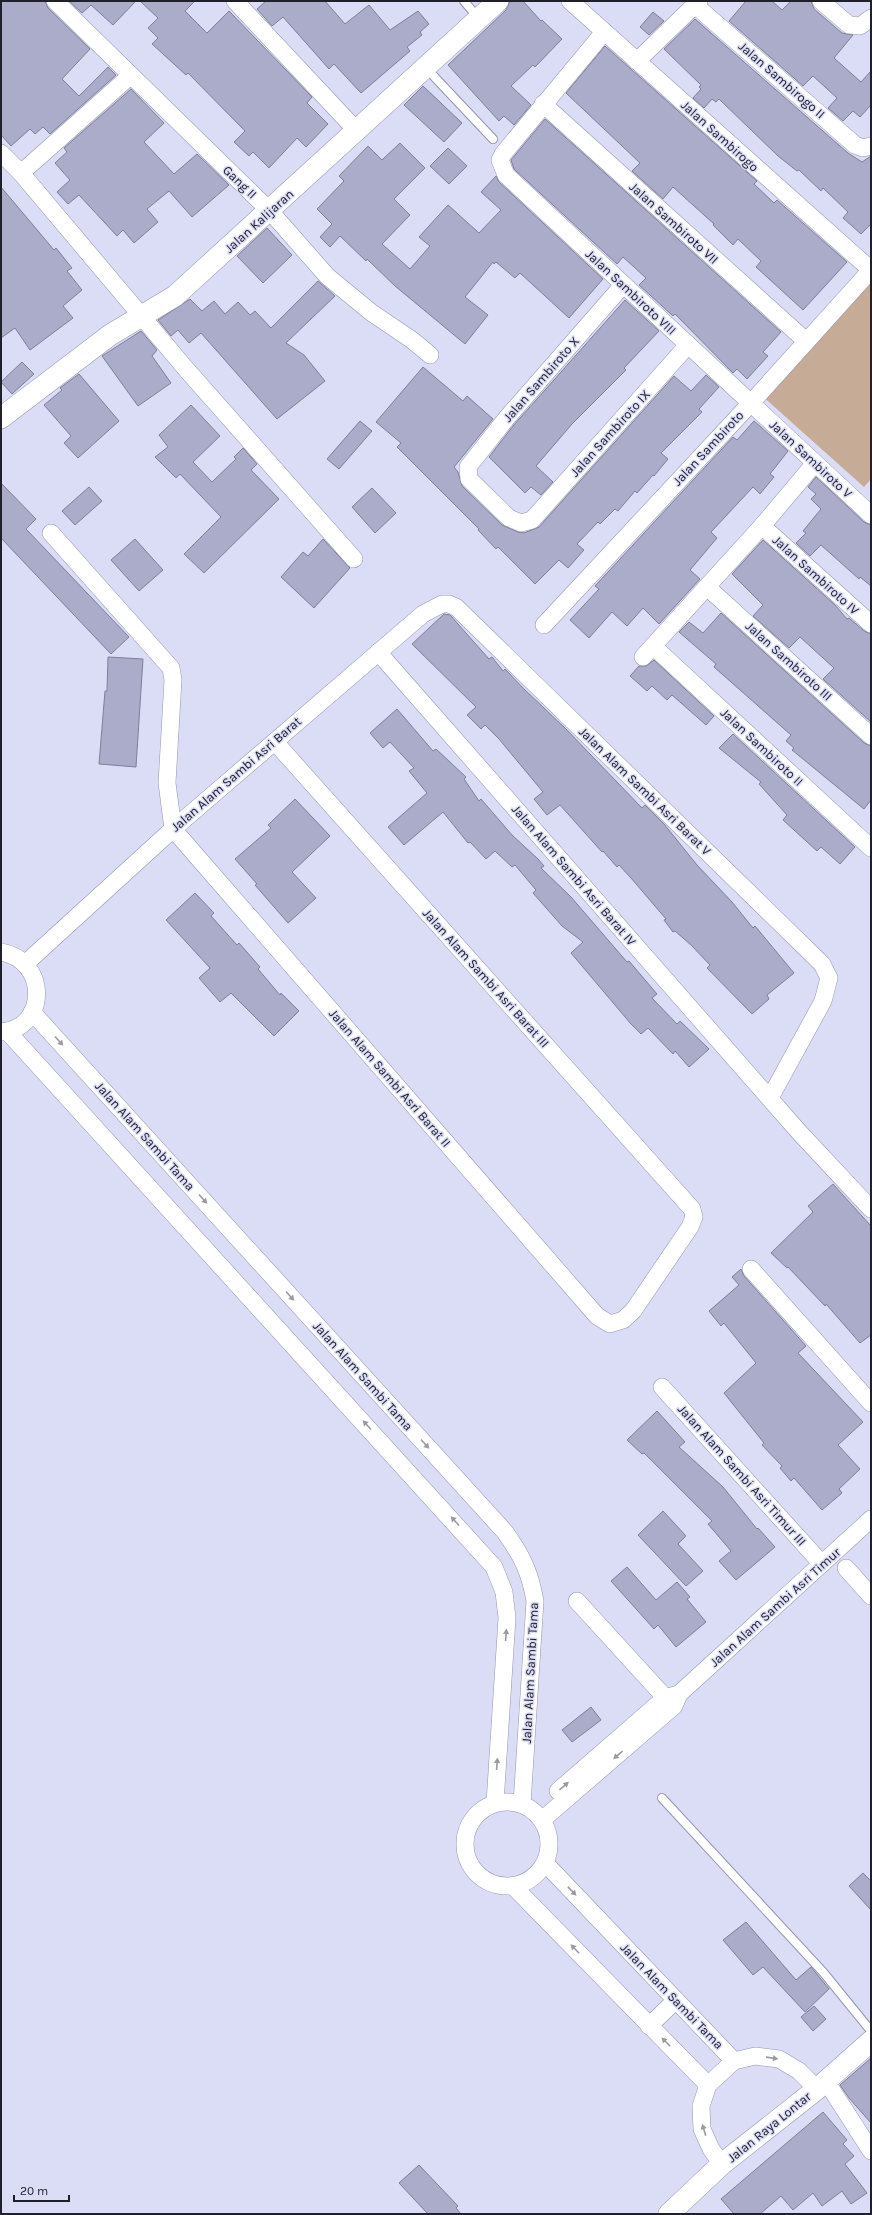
<svg xmlns="http://www.w3.org/2000/svg" width="872" height="2215" font-family="Karla,sans-serif">
  <rect width="100%" height="100%" fill="#dbdcf6"/>
  <polygon fill="#c6ab96" points="871,271 871,479 864,487 759,393"/>
  <g fill="#ababca" stroke="#7f7f97">
    <polygon points="1,1 45,1 48,8 90,49 62,79 79,96 108,67 116,75 50,134 43,127 35,134 30,129 11,146 1,135"/>
    <polygon points="69,1 136,1 113,25 91,5 82,13"/>
    <polygon points="140,1 195,1 185,11 207,33 229,11 312,97 307,103 328,124 306,147 297,138 269,168 253,152 249,156 234,142 245,131 188,73 186,75 152,44 158,38 148,28 158,18"/>
    <polygon points="266,1 325,1 345,24 369,5 390,30 418,11 429,24 420,32 422,35 407,47 410,51 361,93 334,64 329,69 283,17 272,26 257,9"/>
    <polygon points="510,1 523,1 541,21 542,20 562,39 535,67 533,65 511,86 531,105 514,125 504,116 499,121 448,65 506,10"/>
    <polygon points="746,1 772,1 782,10 791,1 811,1 814,9 842,33 853,35 834,58 861,82 871,71 871,105 860,117 853,111 843,121 828,108 837,98 813,76 803,86 729,21"/>
    <polygon points="653,12 664,21 649,35 640,27"/>
    <polygon points="695,19 848,153 862,162 871,156 871,224 861,234 843,218 848,212 823,188 821,191 799,170 797,171 778,156 719,99 716,102 712,99 704,108 693,98 701,89 699,87 701,85 664,49"/>
    <polygon points="605,46 757,181 754,184 774,203 777,200 847,262 803,310 756,267 761,261 738,239 733,245 713,225 714,224 673,187 663,199 632,171 640,163 566,93"/>
    <polygon points="423,86 462,123 444,142 404,105"/>
    <polygon points="131,89 164,123 144,142 174,174 197,154 229,185 192,217 169,191 147,209 158,222 134,243 123,230 117,236 79,195 68,204 57,192 70,180 55,163 67,152 64,148"/>
    <polygon points="545,119 781,332 763,352 768,356 747,379 737,369 733,373 675,314 673,316 639,285 646,278 623,257 617,264 514,169 511,160"/>
    <polygon points="400,143 425,168 394,199 410,215 382,244 410,269 430,246 419,237 448,205 479,233 501,210 481,192 496,176 499,182 603,279 569,318 520,273 515,278 496,262 494,264 493,262 465,297 488,315 465,344 395,286 367,259 366,261 340,236 330,247 320,237 332,224 317,209 344,181 339,176 368,146 382,160"/>
    <polygon points="448,148 467,166 449,184 430,166"/>
    <polygon points="1,187 54,250 56,248 72,268 67,271 82,290 63,306 73,318 30,350 15,328 1,338"/>
    <polygon points="267,228 292,255 263,283 237,256"/>
    <polygon points="318,281 335,296 286,343 304,355 325,381 277,419 201,333 189,343 178,330 171,336 158,320 190,299 202,311 214,301 225,314 238,302 250,315 255,311 271,328"/>
    <polygon points="625,300 659,331 624,368 626,370 572,424 536,466 553,482 541,495 531,487 525,493 489,457 513,426"/>
    <polygon points="141,331 157,350 152,356 171,383 138,406 102,356"/>
    <polygon points="22,362 34,374 12,394 1,382"/>
    <polygon points="423,367 463,401 467,396 493,419 454,467 458,472 462,486 502,525 518,532 524,533 539,527 674,376 691,391 706,375 719,387 699,409 702,412 661,453 668,459 654,476 653,475 637,493 635,491 618,511 615,509 600,524 598,522 577,544 584,550 568,568 559,560 535,584 498,547 496,549 478,530 479,529 397,447 401,443 376,422"/>
    <polygon points="79,374 119,421 78,458 64,443 71,436 44,405 62,390 60,388"/>
    <polygon points="191,405 220,436 193,462 212,482 236,459 234,457 243,448 257,464 251,470 279,499 204,573 184,554 221,517 180,474 176,478 155,457 168,447 159,435"/>
    <polygon points="360,421 372,431 339,469 327,459"/>
    <polygon points="754,421 788,451 770,474 774,477 760,494 753,487 711,532 717,538 690,570 700,579 659,624 643,608 627,626 612,612 589,638 570,620 599,589 595,586 733,437 737,440"/>
    <polygon points="816,477 864,522 871,525 871,586 860,577 859,579 821,545 810,556 796,543 806,533 803,531 821,509 811,499 816,494 808,487"/>
    <polygon points="1,483 36,519 26,529 129,637 111,654 1,538"/>
    <polygon points="89,487 102,501 75,525 62,511"/>
    <polygon points="372,488 396,513 375,533 352,507"/>
    <polygon points="135,539 163,570 139,591 111,560"/>
    <polygon points="323,539 350,568 314,608 281,577 303,552 308,556"/>
    <polygon points="763,540 835,605 847,619 849,618 864,631 871,634 871,722 823,679 834,668 800,637 789,648 753,616 763,605 732,574"/>
    <polygon points="721,613 864,743 871,746 871,800 864,809 792,750 794,748 786,741 791,735 714,667 716,664 679,632 689,622 703,633"/>
    <polygon points="444,614 450,615 489,659 492,657 503,671 505,669 525,690 565,728 642,808 645,805 664,824 697,865 732,902 753,928 755,926 794,973 767,995 769,999 752,1014 707,968 710,965 691,945 675,931 673,932 664,920 666,919 631,878 619,865 617,867 603,851 602,852 560,805 547,815 534,799 543,792 499,739 485,725 481,729 467,715 476,707 412,644"/>
    <polygon points="108,657 143,659 136,767 99,764 105,691 107,691"/>
    <polygon points="654,660 714,716 706,725 672,695 667,700 652,686 647,691 630,676 639,666 646,666"/>
    <polygon points="397,709 433,751 436,749 466,777 464,779 479,801 481,799 512,835 538,859 544,866 541,868 571,897 627,962 629,961 657,994 652,998 677,1024 680,1021 709,1049 689,1067 675,1051 673,1054 648,1028 641,1034 631,1024 571,953 583,942 562,926 533,893 536,890 515,865 512,867 495,851 486,859 470,842 468,843 443,812 404,845 388,827 427,793 409,771 414,768 390,742 383,748 370,733"/>
    <polygon points="733,734 855,847 840,864 821,847 817,851 783,820 787,815 759,784 761,782 719,748"/>
    <polygon points="295,799 330,836 292,872 316,898 288,923 255,885 257,884 235,859 271,828 268,825"/>
    <polygon points="195,893 214,913 211,916 237,945 239,943 260,967 258,969 280,995 281,993 299,1011 274,1036 231,993 220,1002 199,978 210,968 166,920"/>
    <polygon points="833,1184 871,1226 871,1335 860,1343 826,1304 825,1306 788,1267 787,1268 771,1253 813,1212 808,1206"/>
    <polygon points="741,1269 744,1276 806,1346 798,1353 863,1422 838,1445 860,1469 839,1489 842,1493 822,1510 794,1478 791,1481 780,1468 782,1466 762,1445 764,1443 724,1393 756,1363 724,1323 721,1326 709,1311 739,1285 732,1277"/>
    <polygon points="657,1411 685,1442 679,1447 723,1487 757,1529 758,1528 775,1547 736,1580 719,1561 731,1551 708,1524 712,1521 644,1453 642,1454 627,1440"/>
    <polygon points="663,1511 686,1536 678,1544 703,1571 686,1586 638,1535"/>
    <polygon points="627,1567 656,1600 677,1582 690,1597 687,1599 706,1622 676,1647 658,1625 654,1629 611,1581"/>
    <polygon points="591,1707 601,1720 572,1742 562,1730"/>
    <polygon points="863,1873 871,1881 871,1910 849,1886"/>
    <polygon points="746,1922 796,1980 811,1967 829,1989 805,2012 763,1967 753,1975 723,1940"/>
    <polygon points="814,2006 826,2019 813,2031 801,2017"/>
    <polygon points="871,2058 871,2123 849,2098 840,2085"/>
    <polygon points="823,2112 847,2140 843,2144 854,2156 845,2164 867,2193 851,2204 842,2191 822,2206 813,2193 793,2210 781,2196 760,2214 734,2214 721,2199"/>
    <polygon points="419,2165 458,2206 456,2208 461,2214 428,2214 399,2183"/>
  </g>
  <g fill="none" stroke-linecap="round" stroke-linejoin="round">
    <g stroke="#9595ae" stroke-width="10">
      <g id="service">
        <polyline points="464,1 479,19"/>
        <polyline points="426,68 493,139"/>
        <polyline points="662,1798 823,1972 871,2031"/>
      </g>
    </g>
    <g stroke="#9595ae" stroke-width="18">
      <g id="minor">
        <polyline points="55,1 270,211 327,276 372,313 412,340 430,355"/>
        <polyline points="235,1 357,131"/>
        <polyline points="570,1 871,270"/>
        <polyline points="821,1 849,25 860,26 871,18"/>
        <polyline points="695,5 855,145 863,148 871,146"/>
        <polyline points="604,32 503,154 500,160 506,175 871,515"/>
        <polyline points="637,61 699,1"/>
        <polyline points="543,104 806,341"/>
        <polyline points="1,153 21,173 186,369 354,559"/>
        <polyline points="21,173 130,76"/>
        <polyline points="623,285 505,420 468,467 469,479 509,518 521,523 532,520 688,345"/>
        <polyline points="762,526 871,624"/>
        <polyline points="51,533 171,668 173,680 167,783 173,829 597,1316 610,1324 623,1320 633,1311 690,1227 694,1217 692,1209 275,742"/>
        <polyline points="707,587 871,736"/>
        <polyline points="544,625 751,403 871,270"/>
        <polyline points="653,646 871,848"/>
        <polyline points="378,652 799,1132 871,1209"/>
        <polyline points="643,657 762,526 815,463"/>
        <path d="M 1,952 C 48,960 49,1028 1,1032"/>
        <polyline points="26,963 173,829 423,614 442,604 449,604 456,607 822,964 829,978 823,1001 770,1098"/>
        <path d="M 32,1012 L 505,1532 C 522,1556 530,1572 535,1601 L 522,1804"/>
        <polyline points="7,1031 494,1567 504,1592 507,1618 495,1803"/>
        <polyline points="751,1269 871,1403"/>
        <polyline points="662,1387 822,1564"/>
        <polyline points="846,1568 871,1596"/>
        <polyline points="577,1601 672,1705"/>
        <polyline points="558,1791 665,1698 679,1694"/>
        <circle cx="507" cy="1844" r="42"/>
        <polyline points="542,1820 674,1706 679,1694 871,1519"/>
        <polyline points="545,1863 734,2061"/>
        <polyline points="513,1886 708,2085"/>
        <polyline points="649,2026 676,2000"/>
        <polyline points="826,2081 871,2151"/>
        <polyline points="722,2164 711,2149 702,2129 701,2106 708,2085 734,2061 755,2056 779,2059 799,2071 817,2089"/>
      </g>
    </g>
    <g stroke="#9595ae" stroke-width="22">
      <g id="tertiary">
        <polyline points="1,418 110,335 175,296 498,1"/>
        <polyline points="669,2214 722,2164 817,2089 871,2041"/>
      </g>
    </g>
    <use href="#service" stroke="#fff" stroke-width="8"/>
    <use href="#minor" stroke="#fff" stroke-width="17"/>
    <use href="#tertiary" stroke="#fff" stroke-width="21"/>
  </g>
  <defs><path id="oneway-solid" d="M-6-.8H1V-3.2L6.5 0L1 3.2V.8H-6Z"/></defs>
  <g fill="#9b9b9f">
    <use href="#oneway-solid" transform="translate(59 1041) rotate(48)"/>
    <use href="#oneway-solid" transform="translate(203 1199) rotate(48)"/>
    <use href="#oneway-solid" transform="translate(290 1296) rotate(48)"/>
    <use href="#oneway-solid" transform="translate(367 1425) rotate(-132)"/>
    <use href="#oneway-solid" transform="translate(425 1444) rotate(48)"/>
    <use href="#oneway-solid" transform="translate(455 1521) rotate(-132)"/>
    <use href="#oneway-solid" transform="translate(506 1635) rotate(-86)"/>
    <use href="#oneway-solid" transform="translate(618 1755) rotate(139)"/>
    <use href="#oneway-solid" transform="translate(497 1764) rotate(-86)"/>
    <use href="#oneway-solid" transform="translate(564 1786) rotate(-41)"/>
    <use href="#oneway-solid" transform="translate(572 1891) rotate(46)"/>
    <use href="#oneway-solid" transform="translate(575 1949) rotate(-134)"/>
    <use href="#oneway-solid" transform="translate(666 2042) rotate(-135)"/>
    <use href="#oneway-solid" transform="translate(772 2058) rotate(8)"/>
    <use href="#oneway-solid" transform="translate(704 2130) rotate(-107)"/>
  </g>
  <g text-anchor="middle" dominant-baseline="central" stroke-width="3" stroke-linejoin="round" paint-order="stroke">
    <g font-size="13" fill="#20202a" stroke="#dbdcf6">
      <text transform="translate(782 80) rotate(41)">Jalan Sambirogo II</text>
      <text transform="translate(720 136) rotate(42)">Jalan Sambirogo</text>
      <text transform="translate(240 182) rotate(44)">Gang II</text>
      <text transform="translate(259 221) rotate(-42)">Jalan Kalijaran</text>
      <text transform="translate(674 223) rotate(42)">Jalan Sambiroto VII</text>
      <text transform="translate(631 292) rotate(43)">Jalan Sambiroto VIII</text>
      <text transform="translate(541 379) rotate(-49)">Jalan Sambiroto X</text>
      <text transform="translate(610 433) rotate(-48)">Jalan Sambiroto IX</text>
      <text transform="translate(708 448) rotate(-47)">Jalan Sambiroto</text>
      <text transform="translate(811 459) rotate(43)">Jalan Sambiroto V</text>
      <text transform="translate(816 575) rotate(42)">Jalan Sambiroto IV</text>
      <text transform="translate(789 661) rotate(42)">Jalan Sambiroto III</text>
      <text transform="translate(762 747) rotate(43)">Jalan Sambiroto II</text>
      <text transform="translate(236 774) rotate(-41)">Jalan Alam Sambi Asri Barat</text>
      <text transform="translate(645 791) rotate(44)">Jalan Alam Sambi Asri Barat V</text>
      <text transform="translate(574 875) rotate(49)">Jalan Alam Sambi Asri Barat IV</text>
      <text transform="translate(486 978) rotate(48)">Jalan Alam Sambi Asri Barat III</text>
      <text transform="translate(390 1078) rotate(49)">Jalan Alam Sambi Asri Barat II</text>
      <text transform="translate(145 1136) rotate(48)">Jalan Alam Sambi Tama</text>
      <text transform="translate(363 1376) rotate(48)">Jalan Alam Sambi Tama</text>
      <text transform="translate(742 1475) rotate(48)">Jalan Alam Sambi Asri Timur III</text>
      <text transform="translate(775 1607) rotate(-42)">Jalan Alam Sambi Asri Timur</text>
      <text transform="translate(530 1673) rotate(-87)">Jalan Alam Sambi Tama</text>
      <text transform="translate(672 1996) rotate(46)">Jalan Alam Sambi Tama</text>
      <text transform="translate(769 2127) rotate(-39)">Jalan Raya Lontar</text>
    </g>
  </g>
  <rect width="872" height="2215" fill="none" stroke="#20202a" stroke-width="4"/>
  <path d="M14 2195v6h55v-6" fill="none" stroke="#20202a" stroke-width="2"/>
  <text x="20" y="2195" font-size="12" fill="#20202a" stroke="#dbdcf6" stroke-width="3" paint-order="stroke">20 m</text>
</svg>
